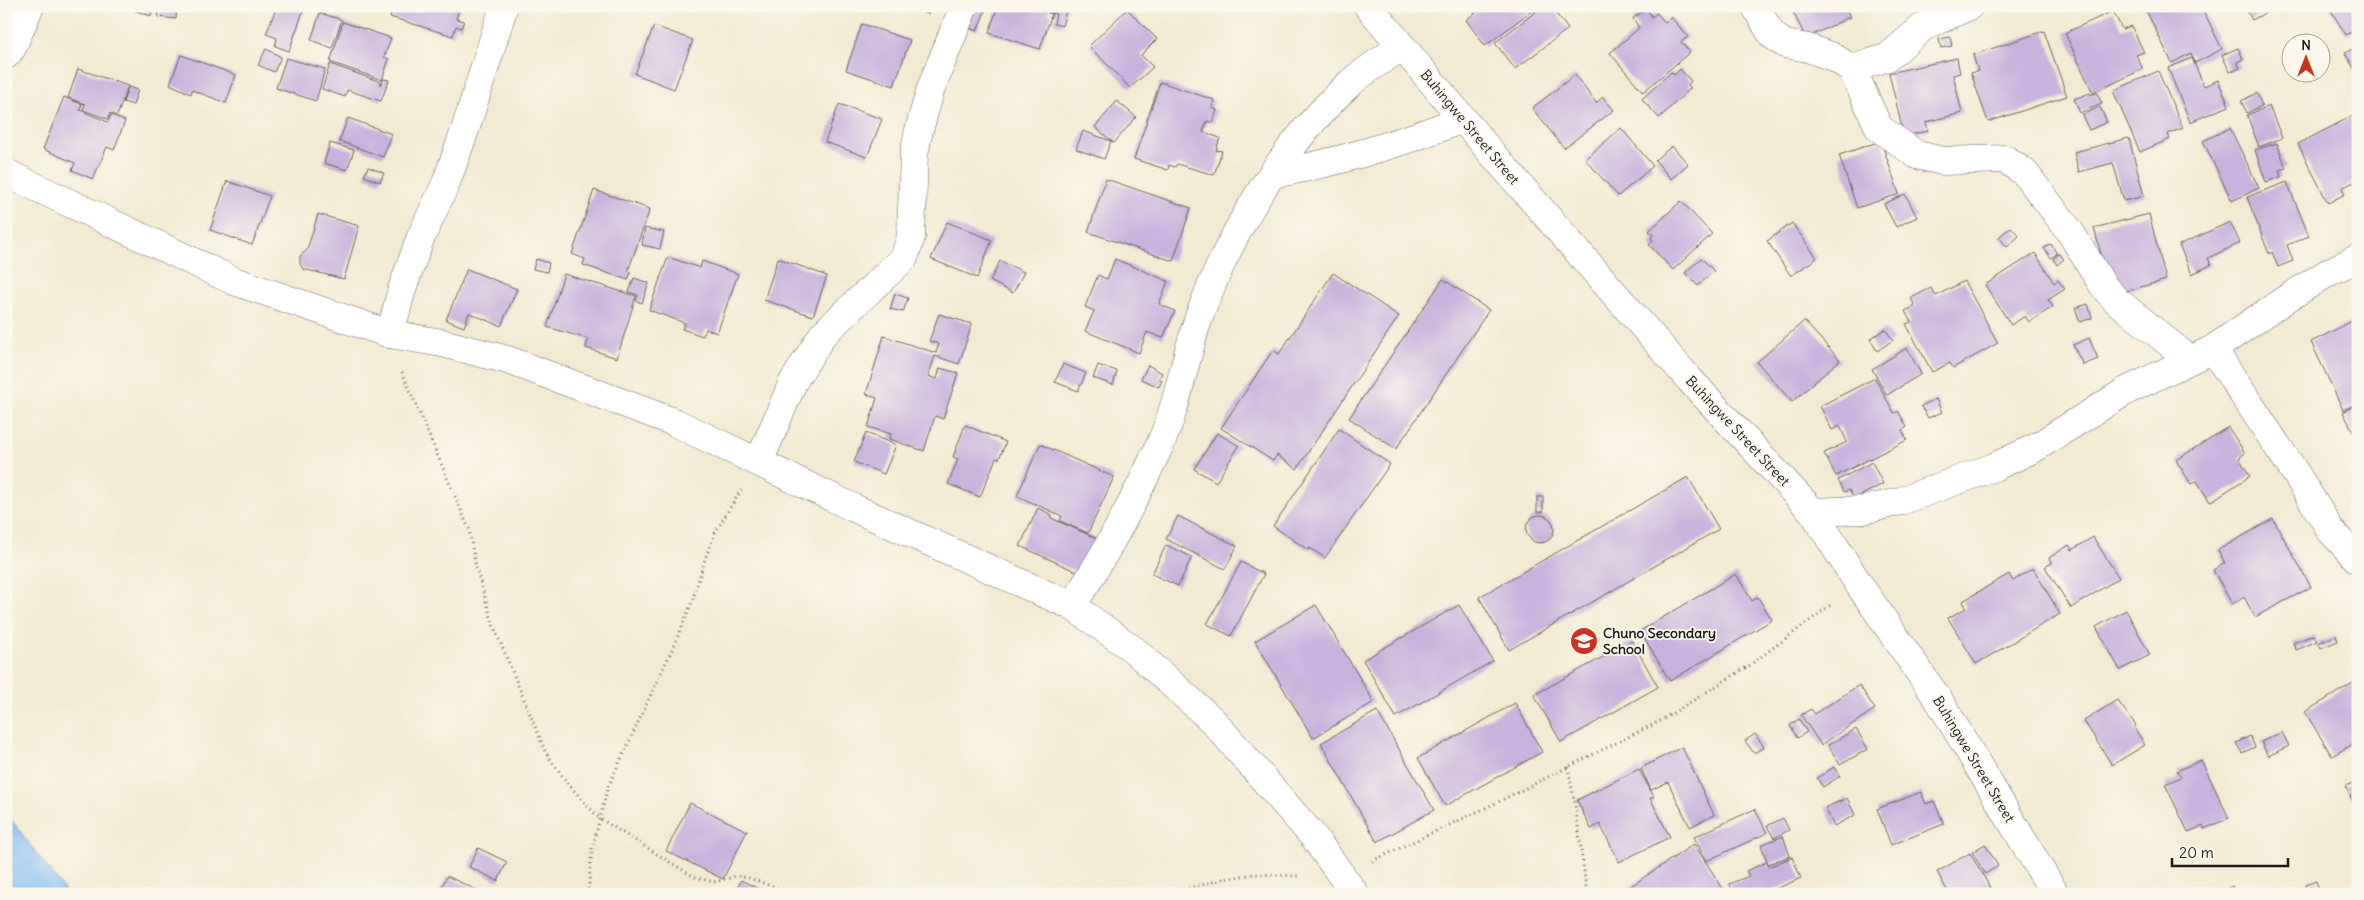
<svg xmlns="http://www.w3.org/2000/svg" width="2364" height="900" font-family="Delius,sans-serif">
  <rect width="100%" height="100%" fill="#fbf7ec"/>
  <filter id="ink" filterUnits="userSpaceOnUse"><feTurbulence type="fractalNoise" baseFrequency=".02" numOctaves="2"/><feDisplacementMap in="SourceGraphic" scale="10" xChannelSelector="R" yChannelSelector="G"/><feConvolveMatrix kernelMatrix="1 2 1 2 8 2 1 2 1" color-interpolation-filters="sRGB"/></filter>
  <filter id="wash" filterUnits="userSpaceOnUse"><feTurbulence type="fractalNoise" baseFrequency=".0096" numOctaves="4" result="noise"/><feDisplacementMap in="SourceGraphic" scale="20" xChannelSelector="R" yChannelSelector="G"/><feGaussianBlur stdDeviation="1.12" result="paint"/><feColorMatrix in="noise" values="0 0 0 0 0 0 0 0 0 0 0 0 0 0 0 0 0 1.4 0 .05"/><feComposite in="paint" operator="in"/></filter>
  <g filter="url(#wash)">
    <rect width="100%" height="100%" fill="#f2ead2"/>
    <polygon fill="#82bdf4" stroke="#4f6c88" points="6,813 67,894 6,894"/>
    <g id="blocks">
      <g fill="#c9b2dd">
        <polygon points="122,6 154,6 151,16"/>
        <polygon points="160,6 177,6 176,19 158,17"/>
        <polygon points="277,6 305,6 289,51 275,46 277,38 266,34"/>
        <polygon points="393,6 460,6 456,19 464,21 461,28 456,26 453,36 390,17"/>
        <polygon points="907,6 930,6 928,14"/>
        <polygon points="972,6 985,11 977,31 963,26"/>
        <polygon points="998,6 1050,6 1048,13 1052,14 1040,49 989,33"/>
        <polygon points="1054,6 1067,7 1062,26 1054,24 1056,14 1052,13"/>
        <polygon points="1484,6 1538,6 1485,46 1466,20"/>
        <polygon points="1543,6 1550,6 1568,29 1515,69 1495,43"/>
        <polygon points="1790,6 1845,6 1850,17 1806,38"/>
        <polygon points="2144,6 2201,6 2222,49 2195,63 2191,53 2172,63"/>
        <polygon points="2245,6 2278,6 2252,20"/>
        <polygon points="2335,6 2358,6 2358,28 2346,35 2330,9"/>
        <polygon points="1127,9 1157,39 1141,55 1153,67 1130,88 1089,46"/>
        <polygon points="1647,9 1652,17 1657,13 1665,23 1671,17 1688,37 1681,42 1690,52 1643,92 1610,53 1639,28 1633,18"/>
        <polygon points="2113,11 2122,29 2131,26 2144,52 2136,55 2143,69 2093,93 2065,33"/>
        <polygon points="320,13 342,20 332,48 311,40"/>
        <polygon points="343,22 391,38 384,57 389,59 382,80 330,62"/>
        <polygon points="862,24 910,40 894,86 846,70"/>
        <polygon points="654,26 693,40 674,89 635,74"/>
        <polygon points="2044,31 2067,96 1988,122 1971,73 1978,71 1973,55"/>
        <polygon points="1950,37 1952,46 1941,48 1939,39"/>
        <polygon points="2358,46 2358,75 2345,53"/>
        <polygon points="2238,48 2243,59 2237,62 2240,68 2230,72 2222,55"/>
        <polygon points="266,49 281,57 274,72 258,65"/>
        <polygon points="181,55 236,75 226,103 192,90 191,94 170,84"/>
        <polygon points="286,58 325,69 316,101 276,88"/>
        <polygon points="1957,58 1960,73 1953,75 1962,113 1926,122 1928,131 1904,136 1889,73"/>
        <polygon points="2192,58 2204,86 2218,80 2229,106 2190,122 2168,68"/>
        <polygon points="330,64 381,82 381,85 383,79 389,80 381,101 347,90 345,97 322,89"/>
        <polygon points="78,69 128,86 117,116 110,113 108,119 83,110 85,104 68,98"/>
        <polygon points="1680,69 1691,81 1688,85 1691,88 1659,118 1642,99 1671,72 1674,75"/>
        <polygon points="2158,71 2183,128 2168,134 2170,139 2140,152 2113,91"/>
        <polygon points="1575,75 1596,103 1603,97 1614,110 1564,148 1532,108"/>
        <polygon points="1160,82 1214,100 1212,108 1217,110 1213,123 1207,121 1203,132 1220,138 1216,150 1222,151 1214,175 1177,164 1175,167 1169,165 1168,170 1134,159"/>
        <polygon points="128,87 138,90 133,105 123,102"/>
        <polygon points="2090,93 2091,95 2097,93 2102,104 2080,113 2074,99"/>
        <polygon points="2257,93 2262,106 2247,113 2241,101"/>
        <polygon points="64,97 82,104 80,110 108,122 111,115 125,121 114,150 107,147 93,179 72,170 75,163 43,149"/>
        <polygon points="1117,101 1136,117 1114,143 1095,127"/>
        <polygon points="839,104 882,119 867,157 825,142"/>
        <polygon points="2269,106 2282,138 2259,147 2247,115"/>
        <polygon points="2100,107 2107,122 2089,130 2082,115"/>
        <polygon points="2358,113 2358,180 2342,188 2345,194 2328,203 2298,144"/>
        <polygon points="348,118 392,134 383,157 339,141"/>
        <polygon points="1621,128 1653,166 1618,196 1585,159"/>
        <polygon points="2230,128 2259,188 2232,201 2203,141"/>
        <polygon points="1083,131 1111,141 1104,159 1076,149"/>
        <polygon points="2129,138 2144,196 2124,201 2113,163 2079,172 2074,152"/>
        <polygon points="1881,141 1899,194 1857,208 1839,155"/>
        <polygon points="330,143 354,150 347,170 324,163"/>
        <polygon points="2277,143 2286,168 2279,170 2281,177 2266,182 2255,150"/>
        <polygon points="1672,146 1688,164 1671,179 1655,160"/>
        <polygon points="368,167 384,173 380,182 364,176"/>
        <polygon points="1106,179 1191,208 1173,261 1088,232"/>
        <polygon points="227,181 270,196 252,245 210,230"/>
        <polygon points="2287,182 2309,236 2287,245 2293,261 2278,267 2272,252 2269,254 2247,197"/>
        <polygon points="594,190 650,209 628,271 631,272 628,280 583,265 585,259 572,254"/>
        <polygon points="1905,194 1917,217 1896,227 1884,204"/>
        <polygon points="1681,201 1712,234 1673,270 1649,245 1653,240 1651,238 1653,235 1649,231"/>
        <polygon points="318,214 359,226 344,279 303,269 300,263 300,256 307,250"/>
        <polygon points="2149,214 2166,280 2112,295 2094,228"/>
        <polygon points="947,222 992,240 977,278 931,259"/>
        <polygon points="2230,222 2240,243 2208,258 2211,265 2192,274 2179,245"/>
        <polygon points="1792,223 1817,258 1791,276 1767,241"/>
        <polygon points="2011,227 2019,236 2007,247 1999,237"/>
        <polygon points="645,228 664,232 660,249 642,245"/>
        <polygon points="2051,244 2057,254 2051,258 2044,248"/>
        <polygon points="2035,253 2054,283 2058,280 2065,289 2048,300 2053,307 2029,322 2025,316 2011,325 1985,285"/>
        <polygon points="2059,254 2064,259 2057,265 2053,259"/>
        <polygon points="668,257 700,268 702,261 738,274 717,333 706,329 703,336 682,329 685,323 649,310"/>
        <polygon points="778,258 827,276 813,316 764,300"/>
        <polygon points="1701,258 1714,271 1698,286 1685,273"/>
        <polygon points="536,259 549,263 547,272 533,269"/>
        <polygon points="1115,259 1168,281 1159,304 1175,311 1163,338 1147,332 1139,353 1085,331 1094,311 1085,307 1098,275 1107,279"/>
        <polygon points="1000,261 1024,272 1013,293 990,281"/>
        <polygon points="467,269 517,289 501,326 469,313 464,327 446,320"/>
        <polygon points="1333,273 1399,316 1297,469 1277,455 1273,461 1221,428 1273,350 1279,354"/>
        <polygon points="564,274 636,296 617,358 586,348 588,339 547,327"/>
        <polygon points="634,278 649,283 642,303 636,301 638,295 629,292"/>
        <polygon points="1443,279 1489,310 1396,449 1349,418"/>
        <polygon points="1964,281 1998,343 1953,368 1950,363 1932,372 1906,324 1911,322 1905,311 1915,306 1911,298 1931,288 1936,296"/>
        <polygon points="895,294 908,298 903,312 890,309"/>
        <polygon points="2088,304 2092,318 2080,322 2075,308"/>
        <polygon points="939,314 972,324 959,364 935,356 928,376 937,379 940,368 958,373 943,419 935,416 924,451 889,439 891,434 868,427 877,398 866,394 884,336 936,353 939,344 929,341"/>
        <polygon points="2358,318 2358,403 2343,410 2311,342"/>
        <polygon points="1804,321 1840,360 1792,402 1757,362"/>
        <polygon points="1885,329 1893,340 1877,351 1870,339"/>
        <polygon points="2089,338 2098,359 2083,365 2073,345"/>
        <polygon points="1907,348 1921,374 1887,395 1872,369"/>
        <polygon points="1063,364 1086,373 1078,391 1055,382"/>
        <polygon points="1098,365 1117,371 1113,385 1093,378"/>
        <polygon points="1148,365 1162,373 1159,378 1162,380 1159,387 1141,379"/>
        <polygon points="1875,378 1894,413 1898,411 1907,427 1902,430 1907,440 1836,476 1824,453 1847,442 1840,426 1832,430 1820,406"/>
        <polygon points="1936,399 1942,412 1928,418 1921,406"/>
        <polygon points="2358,404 2358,441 2343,412"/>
        <polygon points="965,425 1006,442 999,459 996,458 980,497 948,484 958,459 953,457"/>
        <polygon points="2228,427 2245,453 2239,458 2250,476 2210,502 2197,481 2191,484 2176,460"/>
        <polygon points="1339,429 1390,464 1325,558 1310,548 1308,550 1273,526"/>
        <polygon points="866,433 896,445 884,474 854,462"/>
        <polygon points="1217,433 1239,446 1216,482 1194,469"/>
        <polygon points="1040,444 1114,477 1088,533 1060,521 1062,516 1017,496"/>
        <polygon points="1872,462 1883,484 1854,499 1849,490 1844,492 1838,480"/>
        <polygon points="1688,477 1719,529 1509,650 1479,597"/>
        <rect x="1537" y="497" width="6" height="15"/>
        <polygon points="1038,508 1052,515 1051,518 1100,540 1084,575 1020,546"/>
        <circle cx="1540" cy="529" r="14"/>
        <polygon points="1178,516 1237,546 1225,569 1166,539"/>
        <polygon points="2273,519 2311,587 2255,617 2244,597 2232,604 2213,570 2225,563 2218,550"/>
        <polygon points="2093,537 2119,578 2071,608 2045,567 2052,563 2049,558 2069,545 2072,550"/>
        <polygon points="1166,545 1192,557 1178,586 1152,574"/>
        <polygon points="1241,562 1264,574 1231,636 1207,624"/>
        <polygon points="2033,568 2060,614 1976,664 1948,618 1966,608 1963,601 2009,574 2013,581"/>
        <polygon points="1736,574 1752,601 1758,597 1772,620 1670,681 1640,631"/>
        <polygon points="1316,605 1374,702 1313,738 1255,641"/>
        <polygon points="1459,605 1493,661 1396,717 1363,660"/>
        <polygon points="2126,610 2150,655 2120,670 2096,627"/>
        <polygon points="2314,635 2317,641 2296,650 2293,643"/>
        <polygon points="2336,636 2338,641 2321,648 2318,643"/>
        <polygon points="1632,641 1658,687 1561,742 1534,695"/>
        <polygon points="2358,680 2358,741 2332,756 2305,712"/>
        <polygon points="1859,685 1875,709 1821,745 1801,715 1811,709 1815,714"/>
        <polygon points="2117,700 2136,725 2134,727 2145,745 2112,765 2084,721"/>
        <polygon points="1515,703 1542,752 1445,806 1418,758"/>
        <polygon points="1377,711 1434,810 1377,842 1321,743"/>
        <polygon points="1799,719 1807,732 1797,738 1790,725"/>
        <polygon points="1856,729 1868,749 1840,765 1828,745"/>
        <polygon points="2282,732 2289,746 2268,756 2261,742"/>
        <polygon points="1755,734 1764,747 1754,753 1745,741"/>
        <polygon points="2250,736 2255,747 2242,753 2236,743"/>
        <polygon points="1682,747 1714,815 1690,827 1668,782 1651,790 1641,768"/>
        <polygon points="2201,760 2229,818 2204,829 2203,826 2188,832 2165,784 2181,777 2177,771"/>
        <polygon points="1834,767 1840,776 1823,787 1817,778"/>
        <polygon points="1639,769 1654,797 1650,798 1670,837 1619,862 1600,824 1591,829 1577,800"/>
        <polygon points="2358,781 2358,811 2345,786"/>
        <polygon points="1921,792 1926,804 1934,801 1944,824 1891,845 1877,809"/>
        <polygon points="1847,798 1855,815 1834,826 1825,808"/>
        <polygon points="690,803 747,831 723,879 666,851"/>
        <polygon points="1755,809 1767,833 1706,861 1694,837"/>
        <polygon points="1783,818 1789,830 1774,838 1767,826"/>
        <polygon points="1783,836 1790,856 1768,864 1761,845"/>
        <polygon points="1694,844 1724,890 1718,894 1632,894 1628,888"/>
        <polygon points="1985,844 1998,866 1985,874 1972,852"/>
        <polygon points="478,848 507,862 498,881 469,867"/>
        <polygon points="1970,853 1994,894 1949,894 1937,872"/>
        <polygon points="1792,857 1801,878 1764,894 1734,894 1729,884 1749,876 1746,871 1767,862 1768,867"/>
        <polygon points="447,876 485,894 438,894"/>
        <polygon points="741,880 759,889 756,894 735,894"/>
        <polygon points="2316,881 2320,894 2307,894 2305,885"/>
        <polygon points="2232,886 2236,894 2217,894"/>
      </g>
    </g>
  </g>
  <g filter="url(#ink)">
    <use href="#blocks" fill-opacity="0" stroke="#67645c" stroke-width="1"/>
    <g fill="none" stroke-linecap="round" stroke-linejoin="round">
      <g stroke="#67645c" stroke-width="29">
        <g id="minor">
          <polyline points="1368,6 1495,157 1690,380 1813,512 1858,583 1940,702 2055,894"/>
          <polyline points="1755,6 1772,35 1785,44 1808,48 1833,57 1852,69 1879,128 1917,155 1943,161 2005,159 2025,173 2069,230 2104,287 2117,301 2189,359"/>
          <polyline points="6,55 12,48 30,6"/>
          <polyline points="1852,69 1888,57 1923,27 1969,6"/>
          <polyline points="6,173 234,281 390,334 442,343 508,360 674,422 854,508 1072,606 1134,650 1213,721 1313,836 1355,894"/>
          <path d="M 1273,174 C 1338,163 1401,143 1463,119"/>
          <polyline points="390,334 402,289 420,239 446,183 465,130 504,6"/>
          <polyline points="2213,349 2298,477 2331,531 2358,560"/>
          <polyline points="759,462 793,382 823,334 904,258 911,237 914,154 919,130 931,88 964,6"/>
          <polyline points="1813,512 1864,510 1901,501 1994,467 2035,448 2126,391 2213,349 2286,299 2329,272 2358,258"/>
          <path d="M 1072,606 C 1105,555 1134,502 1159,447 C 1178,406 1184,360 1199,317 C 1231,230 1281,147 1349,84 C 1365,70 1384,59 1401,47"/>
        </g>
      </g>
      <g stroke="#67645c" stroke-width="3" stroke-dasharray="1 4" stroke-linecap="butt">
        <polyline points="402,372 469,529 476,568 494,627 546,753 568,784 599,818 694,877 714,882 737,876 746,877 795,894"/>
        <polyline points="1568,767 1575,804 1587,894"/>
        <polyline points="1372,861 1494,804 1662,720 1750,665 1832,604"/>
        <polyline points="588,894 592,849 608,787 676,641 692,602 706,556 716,531 741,490"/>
        <polyline points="1169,894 1223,879 1254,874 1299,876"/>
      </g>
      <use href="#minor" stroke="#fff" stroke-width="28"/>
    </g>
  </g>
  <defs>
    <g id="school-disc" transform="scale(1.4375)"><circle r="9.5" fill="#c8321e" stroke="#fbf7ec"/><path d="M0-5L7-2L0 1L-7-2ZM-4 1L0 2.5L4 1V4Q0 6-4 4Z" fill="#fff"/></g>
  </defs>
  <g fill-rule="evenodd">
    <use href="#school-disc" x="1584" y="641"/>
  </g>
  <g text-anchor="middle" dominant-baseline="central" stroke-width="4" stroke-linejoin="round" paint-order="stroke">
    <g font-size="14" fill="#1c1c1c" stroke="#fbf7ec">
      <text transform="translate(1470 127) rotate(50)">Buhingwe Street Street</text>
      <text transform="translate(1738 431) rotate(47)">Buhingwe Street Street</text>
      <text transform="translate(1974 759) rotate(59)">Buhingwe Street Street</text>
    </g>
    <g font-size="14" font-weight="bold" fill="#1c1c1c" stroke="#fbf7ec" text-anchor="start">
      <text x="1603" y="633">Chuno Secondary<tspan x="1603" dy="16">School</tspan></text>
    </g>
  </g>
  <rect width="2364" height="900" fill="none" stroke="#fbf7ec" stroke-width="25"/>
  <g transform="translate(2306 58)"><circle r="24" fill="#fbf7ec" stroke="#a29f99"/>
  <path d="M0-4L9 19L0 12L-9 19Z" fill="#c8321e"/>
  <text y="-8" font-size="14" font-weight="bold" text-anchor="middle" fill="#1c1c1c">N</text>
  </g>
  <path d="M2172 858v8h116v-8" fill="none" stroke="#1c1c1c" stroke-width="2.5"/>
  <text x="2179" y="858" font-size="15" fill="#1c1c1c" stroke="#fbf7ec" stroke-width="4" paint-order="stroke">20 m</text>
</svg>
